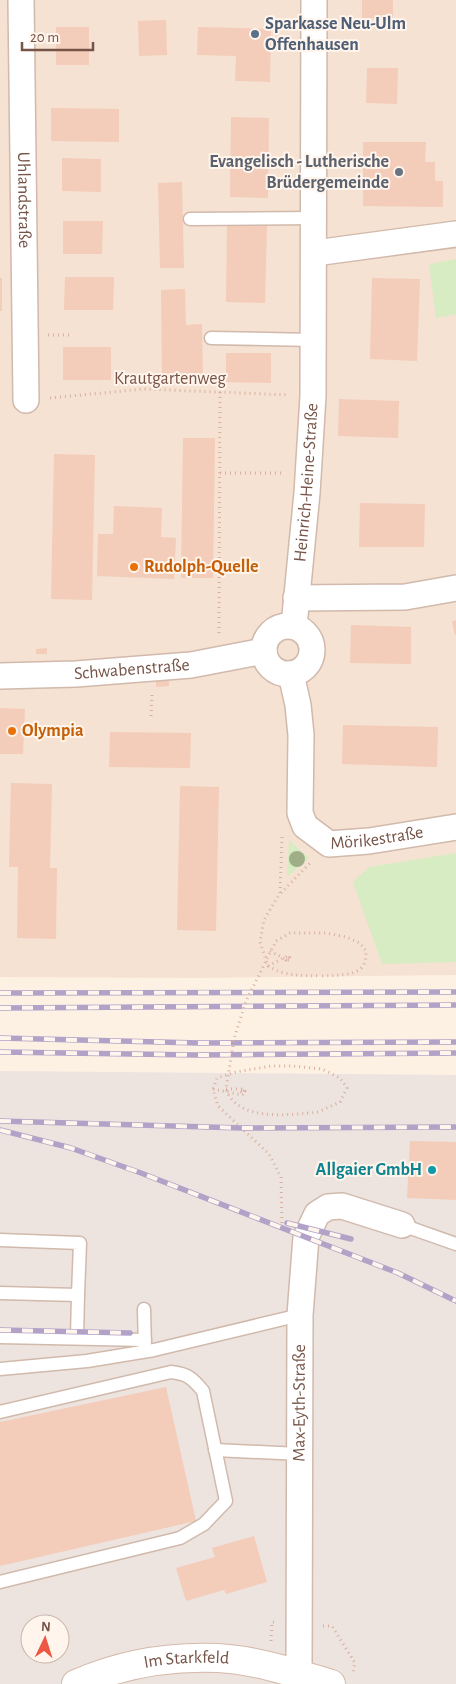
<svg xmlns="http://www.w3.org/2000/svg" width="456" height="1684" font-family="'Alegreya Sans',sans-serif">
  <rect width="100%" height="100%" fill="#fdf1e4"/>
  <polygon fill="#f5e2d2" points="0,0 456,0 456,975 199,978 0,977"/>
  <path fill="#ede4df" fill-rule="evenodd" d="M 0,1071 L 456,1075 L 456,1684 L 0,1684 ZM 30,1624 L 60,1624 L 60,1654 L 30,1654 Z"/>
  <g fill="#d7ecc2">
    <polygon points="456,259 456,314 436,318 429,264"/>
    <polygon points="289,840 309,858 287,877"/>
    <polygon points="456,853 456,962 382,964 353,882 369,867"/>
  </g>
  <g fill="#f4ccba">
    <rect x="362" y="0" width="31" height="18"/>
    <polygon points="166,20 167,55 139,56 138,21"/>
    <rect x="56" y="27" width="33" height="38"/>
    <polygon points="198,27 271,29 270,82 235,81 236,56 197,55"/>
    <polygon points="367,68 398,68 397,104 366,103"/>
    <polygon points="51,108 119,109 119,142 51,141"/>
    <polygon points="231,117 269,118 268,198 230,197"/>
    <polygon points="363,142 426,142 425,162 435,162 435,181 443,181 443,207 363,206"/>
    <polygon points="62,158 101,159 101,192 62,191"/>
    <polygon points="182,182 184,268 160,268 158,183"/>
    <polygon points="63,221 103,221 102,254 63,254"/>
    <polygon points="227,225 267,226 265,303 226,302"/>
    <polygon points="65,277 114,277 113,310 64,310"/>
    <rect x="0" y="278" width="2" height="33"/>
    <polygon points="372,278 420,279 417,361 370,359"/>
    <polygon points="185,289 186,325 202,324 203,381 162,381 161,290"/>
    <rect x="63" y="347" width="48" height="33"/>
    <polygon points="226,353 271,353 271,383 226,382"/>
    <polygon points="339,399 399,401 398,438 338,436"/>
    <polygon points="183,438 215,438 213,578 181,578"/>
    <polygon points="54,454 95,455 92,600 51,599"/>
    <polygon points="360,503 425,504 424,547 359,547"/>
    <polygon points="114,506 162,508 161,537 176,538 174,579 97,576 98,534 113,534"/>
    <polygon points="456,620 456,635 455,635 452,622"/>
    <polygon points="351,625 411,627 411,664 350,663"/>
    <polygon points="47,648 47,654 36,654 36,649"/>
    <polygon points="156,681 169,681 169,686 156,687"/>
    <polygon points="0,708 25,709 23,754 0,754"/>
    <polygon points="343,725 438,727 437,767 342,764"/>
    <polygon points="110,732 191,733 190,768 109,767"/>
    <polygon points="11,783 52,784 50,868 57,868 56,939 17,938 18,867 9,867"/>
    <polygon points="180,786 219,787 216,931 177,930"/>
    <polygon points="410,1141 456,1142 456,1200 407,1198"/>
    <polygon points="166,1387 196,1521 0,1566 0,1422"/>
    <polygon points="254,1536 267,1582 226,1594 224,1590 186,1601 176,1568 215,1557 212,1548"/>
  </g>
  <g fill="none" stroke-linecap="round" stroke-linejoin="round">
    <g stroke="#d1b9ac" stroke-width="15">
      <g id="lane">
        <polyline points="190,219 315,218"/>
        <polyline points="211,338 314,340"/>
        <polyline points="402,1225 456,1244"/>
        <polyline points="0,1240 80,1243 78,1295 0,1293"/>
        <polyline points="144,1309 145,1349"/>
        <polyline points="0,1337 145,1340"/>
        <polyline points="77,1338 78,1295"/>
        <polyline points="0,1369 87,1361 154,1350 300,1315"/>
        <path d="M 0,1412 L 171,1372 C 188,1374 192,1378 203,1391 L 226,1501 L 204,1524 L 180,1538 L 0,1582"/>
        <polyline points="215,1450 300,1454"/>
      </g>
    </g>
    <g stroke="#d1b9ac" stroke-width="28">
      <g id="street">
        <path id="s1" d="M 21,0 L 26,400"/>
        <polyline points="315,253 456,234"/>
        <polyline points="296,598 405,597 456,588"/>
        <path id="s2" d="M 294,626 L 307,493 L 313,396 L 314,0"/>
        <circle cx="288" cy="650" r="24"/>
        <path id="s3" d="M 291,674 L 298,705 L 301,735 L 300,813 L 305,826 L 329,844 L 369,841 L 456,827"/>
        <path id="s4" d="M 0,676 L 76,674 L 191,665 L 264,651"/>
        <path id="s5" d="M 299,1674 L 300,1315 L 306,1237 L 317,1214 L 328,1207 L 342,1206 L 402,1225"/>
      </g>
    </g>
    <g stroke="#d5b9aa" stroke-width="30">
      <g id="secondary">
        <path id="s6" d="M 76,1684 C 121,1664 169,1656 218,1658 C 256,1660 295,1673 331,1684"/>
      </g>
    </g>
    <g stroke="#d9af9d" stroke-width="3" stroke-dasharray="1 4" stroke-linecap="butt">
      <polyline points="48,335 69,335"/>
      <polyline points="220,392 219,633 221,636"/>
      <polyline points="50,398 144,389 289,395"/>
      <polyline points="220,473 285,473"/>
      <polyline points="151,716 152,695"/>
      <path d="M 282,837 L 280,893 L 264,920 L 260,942 L 268,966 C 286,977 301,975 321,976"/>
      <polyline points="281,893 311,862"/>
      <polyline points="268,966 287,956 289,956 290,959 286,960 286,958"/>
      <polyline points="213,1089 242,1095 245,1093 243,1089"/>
      <polyline points="226,1089 241,1089"/>
      <polyline points="282,1228 281,1177 269,1154 218,1106 213,1089 217,1078 236,1072 271,1066 293,1066 322,1069 340,1078 347,1088 340,1102 318,1112"/>
      <polyline points="323,1626 332,1626 355,1663 353,1672"/>
      <polyline points="271,1641 272,1622 275,1622"/>
    </g>
    <use href="#lane" stroke="#fff" stroke-width="12"/>
    <use href="#street" stroke="#fff" stroke-width="25"/>
    <use href="#secondary" stroke="#fff" stroke-width="28"/>
    <g stroke="#b2a2c8" stroke-width="5.5">
      <g id="rail">
        <polyline points="0,993 456,992"/>
        <polyline points="0,1008 456,1005"/>
        <polyline points="0,1038 199,1043 456,1042"/>
        <polyline points="0,1052 197,1055 456,1053"/>
        <polyline points="0,1121 242,1128 456,1127"/>
        <polyline points="0,1130 71,1148 141,1173 398,1273 456,1301"/>
        <polyline points="287,1223 351,1239"/>
        <polyline points="0,1330 130,1333"/>
      </g>
    </g>
    <use href="#rail" stroke="#fff5ec" stroke-width="4" stroke-dasharray="11" stroke-linecap="butt"/>
    <g stroke="#d9af9d" stroke-width="3" stroke-dasharray="1 4" stroke-linecap="butt">
      <polyline points="270,951 287,960 290,960 289,956 286,958"/>
      <polyline points="241,1089 244,1089 245,1091 243,1093 240,1091 243,1089"/>
      <path d="M 318,1112 C 290,1115 237,1122 226,1089 L 234,1039 L 246,1001 L 276,941 L 290,933 L 326,933 L 346,937 L 360,943 L 366,951 C 366,955 366,960 364,964 C 358,977 334,975 321,976"/>
    </g>
  </g>
  <circle fill="#a0ae88" cx="297" cy="859" r="8"/>
  <circle fill="#5c6f8a" stroke="#fff5ec" stroke-width="2" cx="255" cy="34" r="5"/>
  <circle fill="#6b7280" stroke="#fff5ec" stroke-width="2" cx="399" cy="172" r="5"/>
  <g fill="#e8710a" stroke="#fff5ec" stroke-width="2">
    <circle cx="134" cy="567" r="5"/>
    <circle cx="12" cy="731" r="5"/>
  </g>
  <circle fill="#0f9aa8" stroke="#fff5ec" stroke-width="2" cx="432" cy="1170" r="5"/>
  <g text-anchor="middle" dominant-baseline="central" stroke-width="4" stroke-linejoin="round" paint-order="stroke">
    <g font-size="18" font-weight="bold" fill="#4e5e75" stroke="#fff5ec" text-anchor="start">
      <text x="265" y="24">Sparkasse Neu-Ulm<tspan x="265" dy="21">Offenhausen</tspan></text>
    </g>
    <g font-size="18" font-weight="bold" fill="#5b616d" stroke="#fff5ec" text-anchor="end">
      <text x="389" y="162">Evangelisch - Lutherische<tspan x="389" dy="21">Brüdergemeinde</tspan></text>
    </g>
    <g font-size="18" fill="#775448" stroke="#fff5ec">
      <text stroke="none"><textPath href="#s1" startOffset="200">Uhlandstraße</textPath></text>
      <text x="170" y="379">Krautgartenweg</text>
      <text stroke="none"><textPath href="#s2" startOffset="144">Heinrich-Heine-Straße</textPath></text>
      <text stroke="none"><textPath href="#s4" startOffset="132">Schwabenstraße</textPath></text>
      <text stroke="none"><textPath href="#s3" startOffset="232">Mörikestraße</textPath></text>
      <text stroke="none"><textPath href="#s5" startOffset="271">Max-Eyth-Straße</textPath></text>
      <text stroke="none"><textPath href="#s6" startOffset="114">Im Starkfeld</textPath></text>
    </g>
    <g font-size="18" font-weight="bold" fill="#c56008" stroke="#fff5ec" text-anchor="start">
      <text x="144" y="567">Rudolph-Quelle</text>
      <text x="22" y="731">Olympia</text>
    </g>
    <g font-size="18" font-weight="bold" fill="#0d838f" stroke="#fff5ec" text-anchor="end">
      <text x="422" y="1170">Allgaier GmbH</text>
    </g>
  </g>
  <g transform="translate(45 1639) rotate(4)"><circle r="24" fill="#fff5ec" stroke="#c9b5aa"/>
  <path d="M0-4L9 19L0 12L-9 19Z" fill="#ed5844"/>
  <text y="-8" font-size="14" font-weight="bold" text-anchor="middle" fill="#775448">N</text>
  </g>
  <path d="M22 42v8h71v-8" fill="none" stroke="#775448" stroke-width="2.5"/>
  <text x="30" y="42" font-size="15" fill="#775448" stroke="#fff5ec" stroke-width="4" paint-order="stroke">20 m</text>
</svg>
